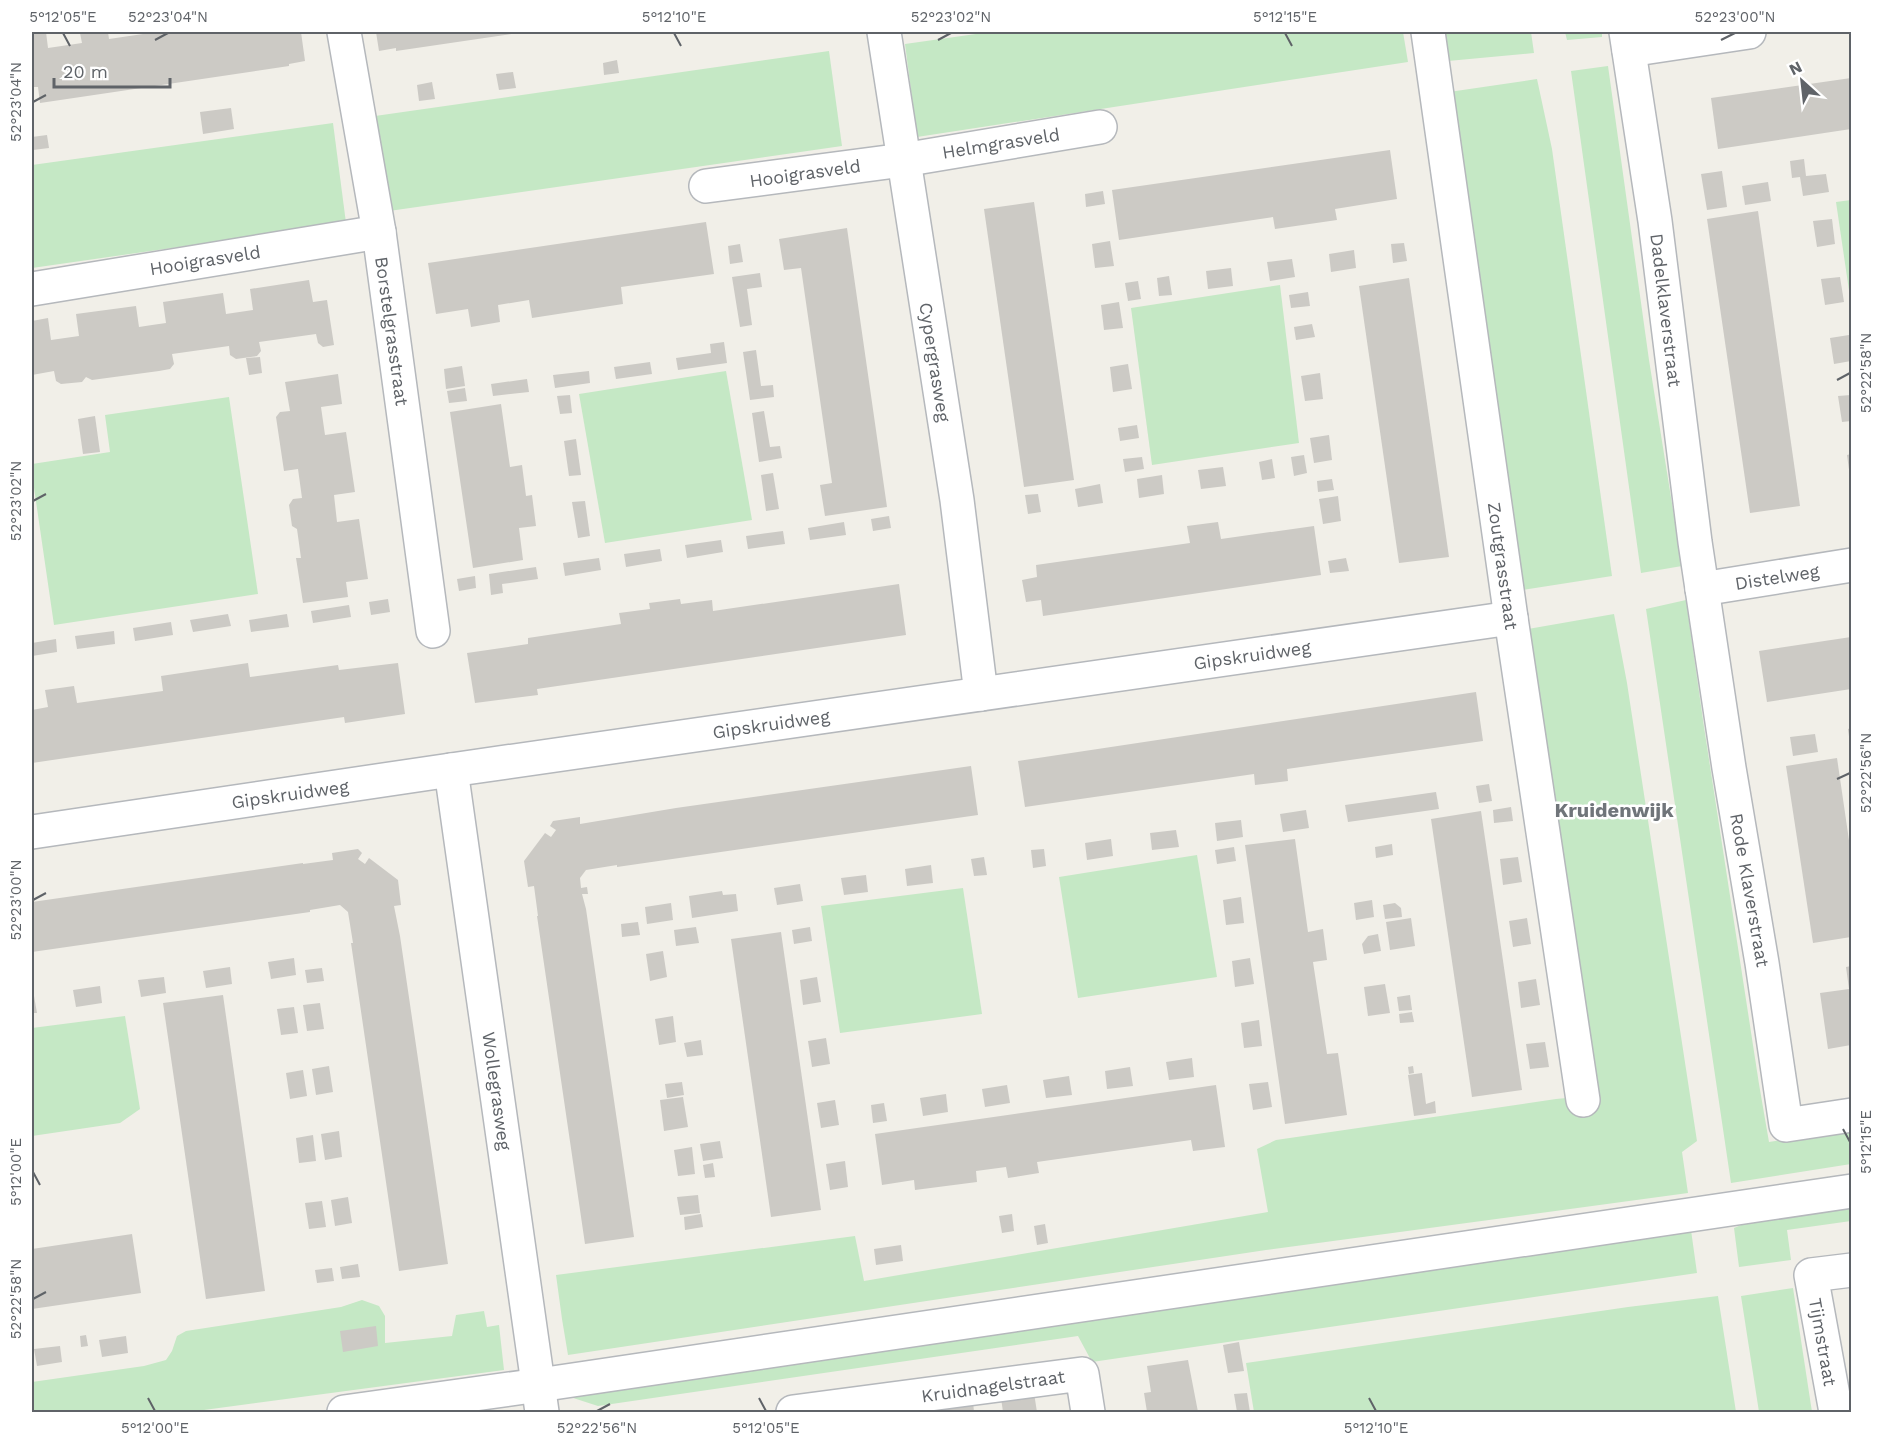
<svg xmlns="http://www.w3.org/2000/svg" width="1883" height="1444" font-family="'Work Sans',sans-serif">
  <rect width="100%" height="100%" fill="#f1efe8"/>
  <g fill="#c5e8c5">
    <polygon points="990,32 1403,32 1408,62 917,137 905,44"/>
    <polygon points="1443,32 1531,32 1534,53 1448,61"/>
    <polygon points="1565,32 1602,32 1602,37 1567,40"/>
    <polygon points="829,51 842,146 382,212 368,117"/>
    <polygon points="1608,66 1649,360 1682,566 1641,573 1571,71"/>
    <polygon points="1537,79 1552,149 1612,576 1522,590 1449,92"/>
    <polygon points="333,123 346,223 32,268 32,165"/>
    <polygon points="1851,200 1852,200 1851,304 1836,202"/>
    <polygon points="1280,285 1299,443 1152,465 1131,308"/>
    <polygon points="726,371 752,520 605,543 579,394"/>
    <polygon points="229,397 258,594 54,625 32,474 32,464 110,452 105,415"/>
    <polygon points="1686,600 1704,727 1759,1084 1769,1142 1851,1129 1851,1164 1731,1183 1646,609"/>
    <polygon points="1614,614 1627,683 1697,1141 1682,1152 1688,1193 1266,1250 568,1355 562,1319 556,1275 855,1236 864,1281 1268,1212 1257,1149 1276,1140 1556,1099 1598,1095 1528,629"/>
    <polygon points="1197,855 1217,977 1078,998 1059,877"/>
    <polygon points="963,888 982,1014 840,1033 821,906"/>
    <polygon points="125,1016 140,1109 120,1123 32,1136 32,1028"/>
    <polygon points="1851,1207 1851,1221 1787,1230 1791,1260 1739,1267 1734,1228 1751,1221"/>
    <polygon points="1691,1230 1697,1273 1092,1362 1078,1336 598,1406 567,1396"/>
    <polygon points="1793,1288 1812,1412 1759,1412 1741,1296"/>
    <polygon points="1718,1296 1736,1412 1254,1412 1246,1363 1628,1307"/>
    <polygon points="362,1300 379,1306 385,1316 385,1343 452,1336 456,1315 484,1311 487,1327 499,1325 504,1370 189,1412 32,1412 32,1382 144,1366 166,1360 172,1351 177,1336 186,1331 341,1307"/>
  </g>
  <g fill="#cccac5">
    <polygon points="32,32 46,32 48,48 82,43 80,33 93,32 108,32 109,39 143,34 143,32 301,32 305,61 289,64 289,66 40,103 38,87 32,87"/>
    <polygon points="376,32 519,32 519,33 396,51 396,48 379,51"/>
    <polygon points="617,60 619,73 604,75 603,63"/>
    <polygon points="513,72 516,88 499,90 496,74"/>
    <polygon points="1851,78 1851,129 1718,149 1711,98"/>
    <polygon points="432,82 435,99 419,101 417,85"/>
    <polygon points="231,108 234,129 203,134 200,112"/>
    <polygon points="47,135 49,148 33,150 32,137"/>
    <polygon points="1390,150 1397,199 1335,209 1337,220 1275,229 1273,217 1119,240 1112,190"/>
    <polygon points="1804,159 1806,176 1826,174 1829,192 1803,196 1800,177 1792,178 1790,161"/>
    <polygon points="1722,171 1727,207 1707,210 1701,174"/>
    <polygon points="1768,182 1771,201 1745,205 1742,186"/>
    <polygon points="1103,191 1105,204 1086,207 1085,194"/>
    <polygon points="1034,202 1074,480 1024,487 984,209"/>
    <polygon points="1758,211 1800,506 1750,513 1707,219"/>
    <polygon points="1832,219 1835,244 1817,247 1813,221"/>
    <polygon points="706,222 714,274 621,287 623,304 532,318 529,300 498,305 500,322 471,327 468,309 436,314 428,263"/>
    <polygon points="847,228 887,507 825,516 820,485 832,483 801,268 784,270 779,239"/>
    <polygon points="1110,241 1114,266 1095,268 1092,244"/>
    <polygon points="1404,243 1407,261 1393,263 1391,244"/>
    <polygon points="740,244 743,262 730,264 728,246"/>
    <polygon points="1354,250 1356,268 1331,272 1329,254"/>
    <polygon points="1292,259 1295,277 1270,281 1267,262"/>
    <polygon points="1231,268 1233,286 1208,289 1206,271"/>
    <polygon points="760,273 762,287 747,289 752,325 740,327 732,277"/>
    <polygon points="1169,276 1172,295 1159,296 1157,278"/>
    <polygon points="1840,277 1844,302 1825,305 1821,279"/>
    <polygon points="1409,278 1449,557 1399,563 1359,286"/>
    <polygon points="309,280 313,302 327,300 334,345 323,347 318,343 316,334 259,342 261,351 257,356 236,359 230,355 229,346 172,354 174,364 170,369 159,371 92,380 86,377 82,382 61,384 56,381 54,371 32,375 32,321 48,318 51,340 79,336 76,314 136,306 139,327 152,325 166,323 163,302 223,293 226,314 253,310 250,289"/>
    <polygon points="1138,281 1141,299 1128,301 1125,283"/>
    <polygon points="1308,292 1310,306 1291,308 1289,295"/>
    <polygon points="1119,302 1123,328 1104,330 1101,305"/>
    <polygon points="1312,324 1315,337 1296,340 1294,327"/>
    <polygon points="1849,335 1851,361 1834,364 1830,338"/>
    <polygon points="724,342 727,363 678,370 676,358 711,353 710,344"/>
    <polygon points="756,350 761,386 773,385 774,397 750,400 743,352"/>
    <polygon points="260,357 262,373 249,375 246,358"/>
    <polygon points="650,362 652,374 616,379 614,367"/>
    <polygon points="1128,364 1132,389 1113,392 1110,367"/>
    <polygon points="462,366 465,386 446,389 444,369"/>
    <polygon points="589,371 590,383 555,388 553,375"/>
    <polygon points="1320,373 1323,399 1305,401 1301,376"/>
    <polygon points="338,374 342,404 321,407 325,435 346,432 355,492 334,495 337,522 359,519 368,579 346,582 348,597 303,603 296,558 301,558 297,529 292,526 289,505 293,499 302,498 298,469 284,471 276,417 280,412 290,411 285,382"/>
    <polygon points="527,379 529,392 493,396 491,384"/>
    <polygon points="465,388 467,401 449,403 447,391"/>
    <polygon points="570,395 572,413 560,414 557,396"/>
    <polygon points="1851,395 1851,421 1842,422 1838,396"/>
    <polygon points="501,404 510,467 522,465 526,496 532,495 536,526 519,528 523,560 473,568 450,412"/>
    <polygon points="764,411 770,447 780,446 782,458 759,462 752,413"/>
    <polygon points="95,416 100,452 83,454 78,419"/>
    <polygon points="1137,425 1139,438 1120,441 1118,428"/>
    <polygon points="1329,435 1332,460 1314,463 1310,438"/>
    <polygon points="576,439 581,475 569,476 564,441"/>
    <polygon points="1851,454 1851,477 1850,477 1847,455"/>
    <polygon points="1304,455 1307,473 1294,476 1291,457"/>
    <polygon points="1142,457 1144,469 1125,472 1123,459"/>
    <polygon points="1272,459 1275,478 1262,480 1259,462"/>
    <polygon points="1223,467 1226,486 1201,489 1198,470"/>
    <polygon points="773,473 779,509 766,511 761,475"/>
    <polygon points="1162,475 1164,494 1139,498 1137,479"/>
    <polygon points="1332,479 1334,490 1318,492 1317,481"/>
    <polygon points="1100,484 1103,503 1078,507 1075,489"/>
    <polygon points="1038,494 1041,512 1028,514 1025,495"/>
    <polygon points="1338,496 1341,521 1323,524 1319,499"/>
    <polygon points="585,501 590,536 578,538 572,502"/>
    <polygon points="889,516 891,528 873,531 871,519"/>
    <polygon points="844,522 846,535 810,540 808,528"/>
    <polygon points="1218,522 1221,539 1314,526 1321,575 1043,616 1041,600 1026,602 1022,580 1037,577 1036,565 1190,543 1187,526"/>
    <polygon points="783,531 785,544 748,549 746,536"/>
    <polygon points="721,540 723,552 687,558 685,545"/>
    <polygon points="660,549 662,561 626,567 624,554"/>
    <polygon points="599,558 601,570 565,576 563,563"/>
    <polygon points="1346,558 1349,571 1330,573 1328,561"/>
    <polygon points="536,567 538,579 502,584 503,593 491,595 489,574"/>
    <polygon points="475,576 476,588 459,591 457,579"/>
    <polygon points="899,584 906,635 537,689 538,695 475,703 467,653 528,644 528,638 621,624 619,613 650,609 649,603 680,599 681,604 712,600 713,611"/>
    <polygon points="388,599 390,612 371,615 369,602"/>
    <polygon points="349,605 351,617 313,623 311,611"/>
    <polygon points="228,614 231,626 193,632 190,620"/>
    <polygon points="287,614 289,627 251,632 249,620"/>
    <polygon points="171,622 173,635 135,641 133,628"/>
    <polygon points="114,631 115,644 77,649 75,636"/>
    <polygon points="1851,637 1851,689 1767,702 1759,651"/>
    <polygon points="56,639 57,652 32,656 32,643"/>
    <polygon points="248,663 250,677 338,665 339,670 398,663 405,714 345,723 344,717 32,763 32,710 48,707 45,690 74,686 77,703 163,691 161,676"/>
    <polygon points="1476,692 1483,741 1287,769 1288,781 1255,785 1254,774 1025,807 1018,761"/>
    <polygon points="1851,728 1851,744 1850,744 1848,729"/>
    <polygon points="1815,734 1818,752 1793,756 1790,737"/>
    <polygon points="1837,758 1851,854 1851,937 1813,943 1786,766"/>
    <polygon points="971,766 978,815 617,867 617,865 586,870 580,878 581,888 587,887 588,894 582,894 586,909 634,1237 585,1244 537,916 538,916 534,886 528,887 524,861 545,833 551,837 556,830 550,826 553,821 580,817 580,824 676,808"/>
    <polygon points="1489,784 1492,801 1479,803 1476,786"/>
    <polygon points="1436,792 1439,809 1348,822 1345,805"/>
    <polygon points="1511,807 1513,821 1494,823 1493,810"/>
    <polygon points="1306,810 1309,828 1283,832 1280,814"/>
    <polygon points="1481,811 1522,1090 1472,1097 1431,819"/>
    <polygon points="1241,820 1243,837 1217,841 1215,823"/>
    <polygon points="1176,830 1179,847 1152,850 1150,833"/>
    <polygon points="1111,839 1113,856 1087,860 1085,843"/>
    <polygon points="1295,839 1308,932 1323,929 1327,960 1313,962 1327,1054 1338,1053 1347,1115 1285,1124 1245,845"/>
    <polygon points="1392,844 1393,855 1376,858 1375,847"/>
    <polygon points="1234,847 1236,861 1217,864 1215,850"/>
    <polygon points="358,849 362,853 358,859 365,864 369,858 398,880 401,905 394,906 400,936 448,1264 399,1271 351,943 353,943 348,912 340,905 310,910 310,912 32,952 32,902 303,863 303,864 333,860 332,853"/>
    <polygon points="1044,849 1046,866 1033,868 1031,850"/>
    <polygon points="984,857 987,875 974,876 971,859"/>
    <polygon points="1518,857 1522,882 1503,885 1500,859"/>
    <polygon points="931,865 933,883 907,886 905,869"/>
    <polygon points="866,875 868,892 844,895 841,878"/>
    <polygon points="800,884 803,901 777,905 774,888"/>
    <polygon points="722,891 723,895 736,894 738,911 692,918 689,896"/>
    <polygon points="1241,897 1244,923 1226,925 1223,900"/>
    <polygon points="1372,900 1374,917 1356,920 1354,903"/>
    <polygon points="671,903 673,920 647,924 645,907"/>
    <polygon points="1395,903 1401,908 1402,917 1385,919 1383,905"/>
    <polygon points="1411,918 1415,946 1390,950 1386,922"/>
    <polygon points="1527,918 1531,944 1513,947 1509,921"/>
    <polygon points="638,922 640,935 622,937 621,924"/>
    <polygon points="696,927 699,943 676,946 674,930"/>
    <polygon points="810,927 812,941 794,944 792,930"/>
    <polygon points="781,932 821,1210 771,1217 731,939"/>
    <polygon points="1378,934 1381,951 1364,954 1362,944 1368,936"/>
    <polygon points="663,951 667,977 650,981 646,954"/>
    <polygon points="294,958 296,975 271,979 268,962"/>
    <polygon points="1250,958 1254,984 1235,987 1232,961"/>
    <polygon points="1851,966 1851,1045 1828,1049 1820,993 1849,989 1846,967"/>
    <polygon points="230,967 232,984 206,988 203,971"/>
    <polygon points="322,968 324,981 307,983 305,970"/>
    <polygon points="164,977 166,993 141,997 138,980"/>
    <polygon points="817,977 821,1002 803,1005 800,980"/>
    <polygon points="1536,979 1540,1005 1521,1008 1518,982"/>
    <polygon points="1385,984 1390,1013 1368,1016 1364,987"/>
    <polygon points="100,986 102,1003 76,1007 73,990"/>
    <polygon points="223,995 265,1291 206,1299 163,1003"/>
    <polygon points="1410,995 1412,1010 1399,1011 1397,997"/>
    <polygon points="32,996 34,996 37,1013 32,1013"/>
    <polygon points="320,1003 324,1029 307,1031 303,1005"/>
    <polygon points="294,1007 298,1033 281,1035 277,1009"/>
    <polygon points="1412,1012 1414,1022 1400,1023 1399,1014"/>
    <polygon points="673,1016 676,1042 659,1045 655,1019"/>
    <polygon points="1259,1020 1262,1046 1244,1048 1241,1023"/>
    <polygon points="826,1038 830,1064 812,1067 808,1041"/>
    <polygon points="701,1040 703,1055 687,1057 684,1043"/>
    <polygon points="1545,1042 1549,1067 1530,1069 1526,1044"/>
    <polygon points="1192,1058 1194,1077 1169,1080 1166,1062"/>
    <polygon points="329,1066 333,1092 316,1095 312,1069"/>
    <polygon points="1413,1066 1414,1073 1409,1074 1408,1067"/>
    <polygon points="1130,1067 1133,1086 1107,1089 1105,1071"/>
    <polygon points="303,1070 307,1096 290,1099 286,1073"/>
    <polygon points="1422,1073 1426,1104 1435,1101 1436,1113 1414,1116 1408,1075"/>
    <polygon points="1069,1076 1072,1095 1046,1098 1043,1080"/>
    <polygon points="682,1082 684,1095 667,1098 665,1084"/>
    <polygon points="1268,1082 1272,1107 1253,1110 1249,1084"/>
    <polygon points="1007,1085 1010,1103 985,1107 982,1089"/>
    <polygon points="1216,1085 1225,1147 1193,1151 1191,1140 1037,1162 1039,1173 1008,1178 1006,1167 976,1171 977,1182 915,1190 914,1180 882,1185 875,1134"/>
    <polygon points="946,1094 948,1112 923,1116 920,1098"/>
    <polygon points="683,1097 688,1127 664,1131 660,1100"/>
    <polygon points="835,1100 839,1125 821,1128 817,1103"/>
    <polygon points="884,1103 887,1121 873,1123 871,1105"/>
    <polygon points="339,1131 342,1157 325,1160 321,1134"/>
    <polygon points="313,1135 316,1161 299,1163 296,1138"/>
    <polygon points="720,1141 723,1158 703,1161 700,1144"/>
    <polygon points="692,1147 695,1174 678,1176 674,1150"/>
    <polygon points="845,1161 848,1187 830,1190 826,1164"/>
    <polygon points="713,1163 715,1177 705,1178 703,1165"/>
    <polygon points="698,1195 700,1213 680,1215 677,1197"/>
    <polygon points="348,1197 352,1223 335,1226 331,1200"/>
    <polygon points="322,1201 326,1227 309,1229 305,1203"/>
    <polygon points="701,1214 703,1227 685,1230 684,1217"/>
    <polygon points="1012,1214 1014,1231 1002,1233 999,1216"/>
    <polygon points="1045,1224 1048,1243 1037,1245 1034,1226"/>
    <polygon points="132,1234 141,1293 32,1309 32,1249"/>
    <polygon points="901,1245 903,1261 876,1265 874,1249"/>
    <polygon points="358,1264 360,1277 342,1279 340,1267"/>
    <polygon points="332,1268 334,1281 317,1283 315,1270"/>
    <polygon points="376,1326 378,1346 343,1352 340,1331"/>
    <polygon points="86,1335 88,1346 81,1347 80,1336"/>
    <polygon points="126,1336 128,1353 102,1357 99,1340"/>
    <polygon points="1239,1342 1244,1371 1228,1373 1223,1345"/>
    <polygon points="60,1346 62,1362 37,1366 34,1349"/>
    <polygon points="1188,1360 1198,1412 1147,1412 1144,1393 1151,1392 1147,1366"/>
    <polygon points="1034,1393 1037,1412 1003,1412 1001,1398"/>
    <polygon points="1247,1393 1250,1412 1237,1412 1234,1394"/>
    <polygon points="973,1402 974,1412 940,1412 939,1406"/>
  </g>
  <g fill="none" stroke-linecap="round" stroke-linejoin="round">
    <g stroke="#b5b8bc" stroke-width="36">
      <g id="minor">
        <polyline points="344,32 379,232 433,631"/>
        <polyline points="884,32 957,500 981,694"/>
        <polyline points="1428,32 1511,618 1583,1100"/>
        <polyline points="1626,32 1655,221 1695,542 1729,768 1762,963 1786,1125 1852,1115"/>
        <polyline points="1629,50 1749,32"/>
        <polyline points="706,186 903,160 1100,127"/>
        <polyline points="32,289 379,232"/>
        <polyline points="1702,589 1852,565"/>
        <polyline points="451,770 542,1412"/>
        <polyline points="32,832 451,770 1511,618"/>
        <polyline points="344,1412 539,1385 1852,1191"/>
        <polyline points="793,1412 1082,1374 1088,1412"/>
        <polyline points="1836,1412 1811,1275 1852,1270"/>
      </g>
    </g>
    <use href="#minor" stroke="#fff" stroke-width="33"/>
  </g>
  <path fill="none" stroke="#5f6368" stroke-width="2" d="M 63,33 L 70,46M 674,33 L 681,46M 1285,33 L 1292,46M 155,40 L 168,33M 938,40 L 951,33M 1721,40 L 1735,33M 33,102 L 46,95M 1837,380 L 1850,373M 33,501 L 46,494M 1837,779 L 1850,773M 33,900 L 46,893M 1843,1129 L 1850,1142M 33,1172 L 40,1185M 33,1299 L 46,1292M 148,1398 L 155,1411M 759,1398 L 766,1411M 1369,1398 L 1376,1411M 597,1411 L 610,1404"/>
  <g text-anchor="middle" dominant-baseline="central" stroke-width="5" stroke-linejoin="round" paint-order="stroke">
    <g font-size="18" fill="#5f6368" stroke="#fff">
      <text transform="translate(1001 143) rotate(-9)">Helmgrasveld</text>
      <text transform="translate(805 173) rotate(-8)">Hooigrasveld</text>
      <text transform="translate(205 260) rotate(-9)">Hooigrasveld</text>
      <text transform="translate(1666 310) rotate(83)">Dadelklaverstraat</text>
      <text transform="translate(392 331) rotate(82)">Borstelgrasstraat</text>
      <text transform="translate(935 362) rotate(81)">Cypergrasweg</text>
      <text transform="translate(1503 566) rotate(82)">Zoutgrasstraat</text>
      <text transform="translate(1777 577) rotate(-9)">Distelweg</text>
      <text transform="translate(1252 655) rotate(-8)">Gipskruidweg</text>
      <text transform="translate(771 724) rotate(-8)">Gipskruidweg</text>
      <text transform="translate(290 794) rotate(-8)">Gipskruidweg</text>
      <text transform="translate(1750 890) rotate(80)">Rode Klaverstraat</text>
      <text transform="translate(497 1091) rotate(82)">Wollegrasweg</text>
      <text transform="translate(1823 1342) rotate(80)">Tijmstraat</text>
      <text transform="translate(993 1386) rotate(-8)">Kruidnagelstraat</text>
    </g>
    <g font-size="20" font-weight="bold" fill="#70757a" stroke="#fff">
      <text x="1614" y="810">Kruidenwijk</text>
    </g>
  </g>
  <rect width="1883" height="1444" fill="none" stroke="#ffffff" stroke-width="66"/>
  <g transform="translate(1802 81) rotate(333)" stroke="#ffffff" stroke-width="4.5" paint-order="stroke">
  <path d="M0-4.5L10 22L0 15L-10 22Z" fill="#5f6368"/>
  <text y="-9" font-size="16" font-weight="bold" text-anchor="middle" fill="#5f6368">N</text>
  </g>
  <path d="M54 78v9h116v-9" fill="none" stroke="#5f6368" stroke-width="3"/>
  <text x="63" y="78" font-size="18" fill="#5f6368" stroke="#ffffff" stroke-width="4.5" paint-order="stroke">20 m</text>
  <rect x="33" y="33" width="1817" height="1378" fill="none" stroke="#5f6368" stroke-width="2"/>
  <g font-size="15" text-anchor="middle" fill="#5f6368">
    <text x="63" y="22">5°12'05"E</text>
    <text x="168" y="22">52°23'04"N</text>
    <text x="674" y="22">5°12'10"E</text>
    <text x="951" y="22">52°23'02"N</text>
    <text x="1285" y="22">5°12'15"E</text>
    <text x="1735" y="22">52°23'00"N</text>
    <text transform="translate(16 102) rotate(-90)" y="5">52°23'04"N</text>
    <text transform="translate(1866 373) rotate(-90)" y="5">52°22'58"N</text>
    <text transform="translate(16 501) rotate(-90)" y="5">52°23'02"N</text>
    <text transform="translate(1866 773) rotate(-90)" y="5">52°22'56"N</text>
    <text transform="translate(16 900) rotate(-90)" y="5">52°23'00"N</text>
    <text transform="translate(1866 1142) rotate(-90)" y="5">5°12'15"E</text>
    <text transform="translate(16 1172) rotate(-90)" y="5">5°12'00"E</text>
    <text transform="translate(16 1299) rotate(-90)" y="5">52°22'58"N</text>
    <text x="155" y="1433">5°12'00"E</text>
    <text x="597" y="1433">52°22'56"N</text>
    <text x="766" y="1433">5°12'05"E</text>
    <text x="1376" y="1433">5°12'10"E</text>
  </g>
</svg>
